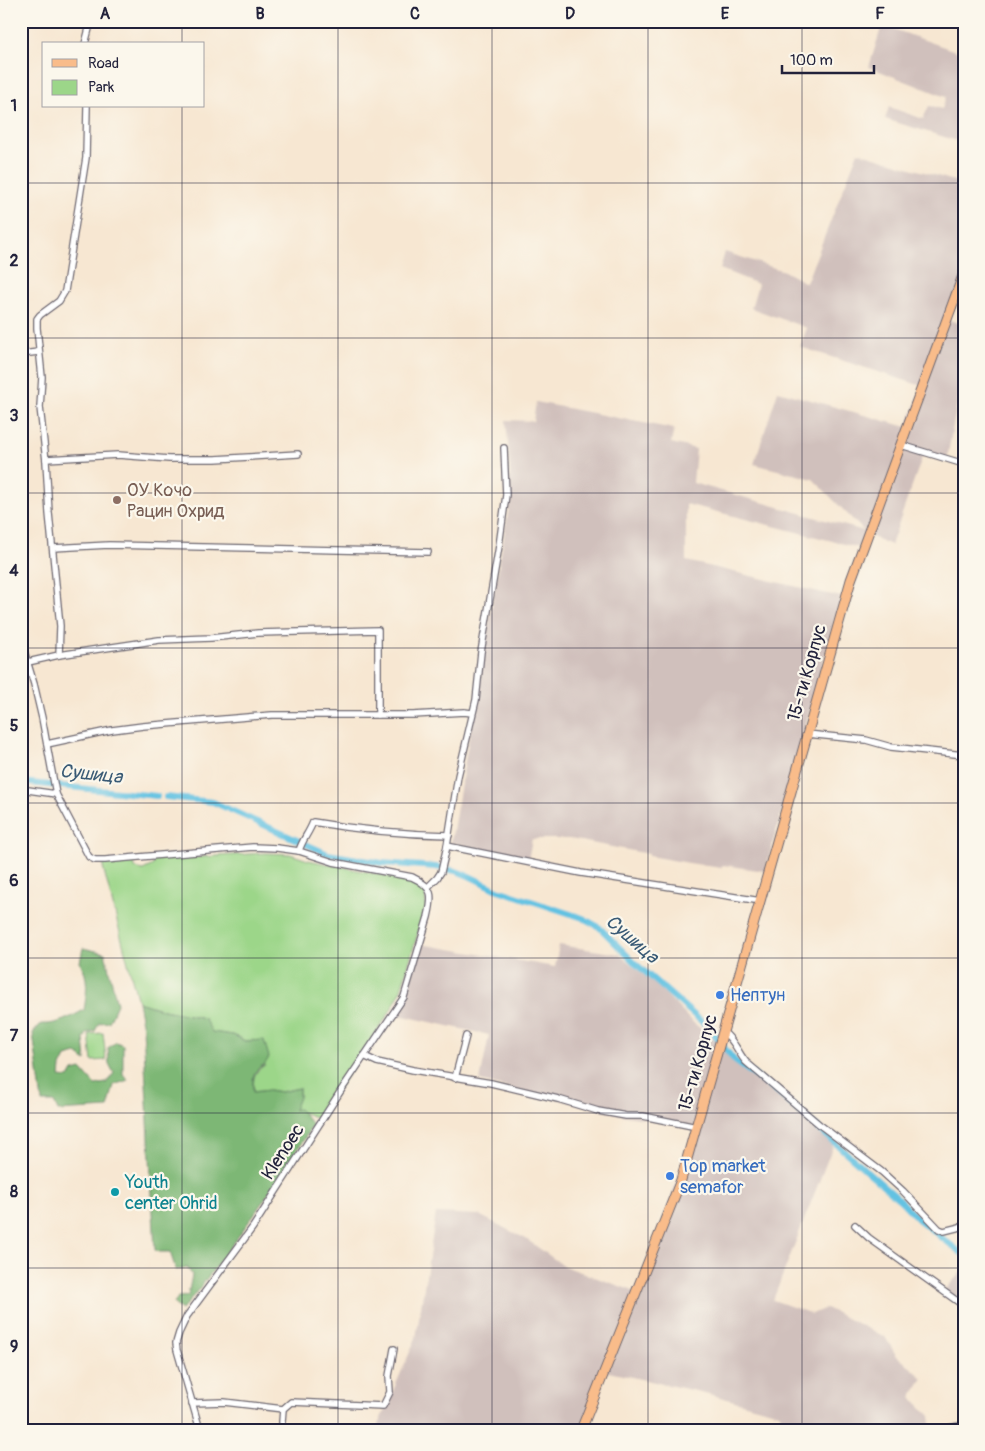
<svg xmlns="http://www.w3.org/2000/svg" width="985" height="1451" font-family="Pangolin,sans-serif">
  <rect width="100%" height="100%" fill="#fbf7ec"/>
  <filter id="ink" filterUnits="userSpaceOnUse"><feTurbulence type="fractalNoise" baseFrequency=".02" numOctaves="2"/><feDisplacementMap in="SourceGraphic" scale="10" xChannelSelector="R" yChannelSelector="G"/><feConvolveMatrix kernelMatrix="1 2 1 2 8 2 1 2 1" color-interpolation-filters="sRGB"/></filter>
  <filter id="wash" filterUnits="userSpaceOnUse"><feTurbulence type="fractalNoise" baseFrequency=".0096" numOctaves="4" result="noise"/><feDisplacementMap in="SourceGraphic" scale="20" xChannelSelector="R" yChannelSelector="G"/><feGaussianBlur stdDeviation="1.12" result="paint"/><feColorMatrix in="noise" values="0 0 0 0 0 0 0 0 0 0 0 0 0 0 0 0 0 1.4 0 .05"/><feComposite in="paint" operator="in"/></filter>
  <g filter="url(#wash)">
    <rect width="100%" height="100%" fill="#f7e7d2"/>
    <g fill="#d0c0bc">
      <polygon points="882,25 964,54 964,143 885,119 889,107 923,119 929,106 942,109 946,97 869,67"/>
      <polygon points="858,152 964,184 964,273 947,319 964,325 964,365 947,459 924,452 891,545 868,535 860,548 686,504 686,561 841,597 765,871 723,865 721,868 689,863 649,856 649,854 570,839 532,839 528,860 451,842 509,508 510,468 506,420 533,421 536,402 674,429 671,443 696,449 693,483 864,531 813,479 754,464 778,391 907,427 922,386 800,347 807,328 751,308 758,284 720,269 725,252 784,271 806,283"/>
      <polygon points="420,944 555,967 559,945 619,954 662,990 689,1019 720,1045 735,1061 834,1143 773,1300 812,1314 826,1308 885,1337 896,1355 923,1378 911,1397 930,1416 932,1430 791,1430 779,1413 705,1393 604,1371 581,1430 376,1430 416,1338 436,1213 479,1215 526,1239 564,1266 636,1292 697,1127 626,1116 480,1081 489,1035 394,1014 404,997"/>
      <polygon points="964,1269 964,1306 944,1291"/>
      <polygon points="21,1379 22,1379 29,1430 21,1430"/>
    </g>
    <g fill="#9cd689" stroke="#5f7c62">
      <path d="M 265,853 L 290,854 L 308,860 L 402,879 L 419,884 L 425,892 L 426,906 L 400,993 L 388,1015 L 318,1119 C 312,1115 305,1114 299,1110 L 294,1110 L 299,1097 L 299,1088 L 281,1092 L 269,1090 L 253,1092 C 254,1078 252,1073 265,1065 L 253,1040 L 245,1041 L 233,1035 L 211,1032 L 204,1018 L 164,1010 L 138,1002 L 103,867 L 104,864 L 134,861 L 135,868 L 143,870 L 153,865 L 153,860 Z"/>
      <polygon points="103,1033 106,1060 92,1061 89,1034"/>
    </g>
    <g fill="#7db775" stroke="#506c58">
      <path d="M 83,948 L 105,953 L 117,1004 L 109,1022 L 99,1023 L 95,1031 L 87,1033 L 84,1039 L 86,1061 L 77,1054 L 66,1057 L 61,1067 L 60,1077 L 69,1078 L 73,1071 L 81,1069 L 95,1085 L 106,1083 L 114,1073 L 109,1064 L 108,1048 L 116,1042 L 123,1045 L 123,1074 L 128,1080 L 114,1085 L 108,1108 L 58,1111 L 54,1102 L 42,1102 L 33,1033 L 41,1024 C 57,1025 69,1018 84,1010 C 87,992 89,978 80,962 Z"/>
      <path d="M 138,1002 L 164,1010 L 204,1018 L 212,1032 L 233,1035 L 245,1041 L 264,1040 L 269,1057 C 264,1067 263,1064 257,1070 C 252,1075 253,1085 253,1092 L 269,1090 L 281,1092 L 299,1088 L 299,1097 L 294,1110 L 299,1109 C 305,1114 307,1119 313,1125 C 273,1189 230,1251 182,1310 L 174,1304 L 178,1297 L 188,1296 L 192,1275 L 187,1267 L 176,1270 L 170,1252 L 159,1252 L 155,1250 L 143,1028 Z"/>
    </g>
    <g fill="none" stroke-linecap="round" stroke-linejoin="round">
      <g stroke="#64c2e2" stroke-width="6">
        <polyline points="21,782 157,796"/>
        <polyline points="166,797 213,802 328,854 382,863 436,867 456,871 469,876 498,890 583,918 599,927 636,964 709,1028 735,1061 777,1092 901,1201 919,1220 964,1255"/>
      </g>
    </g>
  </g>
  <g filter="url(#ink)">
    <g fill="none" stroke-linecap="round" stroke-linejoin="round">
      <g stroke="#6d6770" stroke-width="8">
        <g id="minor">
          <polyline points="85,44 91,21"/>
          <polyline points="21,354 39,352"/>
          <polyline points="901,445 964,464"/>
          <polyline points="46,459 118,455 169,459 215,459 298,454"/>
          <polyline points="53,548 109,545 428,552"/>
          <path d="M 21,641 L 34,684 L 42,718 L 56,794 L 89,857 L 95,860 L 105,860 L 253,847 L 277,848 L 299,851 L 333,862 L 412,877 C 434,887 433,896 428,917 L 404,997 L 340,1092 L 253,1227 L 187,1316 L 179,1333 L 176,1343 L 177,1350 L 200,1430"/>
          <polyline points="59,655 159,640 211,638 258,633 378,630 378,715"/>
          <polyline points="28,662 59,655 60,626 49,513 46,461 40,407 42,377 37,328 37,319 40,315 59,301 65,291 86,158 87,106"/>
          <polyline points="807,734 866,740 891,747 964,755"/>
          <polyline points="47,744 112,730 143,726 272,715 413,715 464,712 472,713"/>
          <polyline points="21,789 56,794"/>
          <polyline points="447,846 581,873 761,901"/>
          <path d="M 299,851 C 302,840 309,833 313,822 C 358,830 403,834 449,835"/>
          <polyline points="428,887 437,878 441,872 447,846 458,776 476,700 481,652 499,546 506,495 504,448"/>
          <path d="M 723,1032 C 734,1039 738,1053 746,1062 L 820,1125 L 882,1172 L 903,1191 L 939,1229 L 944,1231 L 964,1226"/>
          <polyline points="364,1056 377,1062 413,1070 491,1083 558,1099 598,1111 626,1116 643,1116 697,1127"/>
          <polyline points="455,1078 466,1036"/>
          <polyline points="855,1225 869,1238 964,1306"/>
          <polyline points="192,1403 224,1402 283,1409"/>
          <polyline points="282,1422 283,1409 291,1402 383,1406 390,1392 389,1376 394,1349"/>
          <polyline points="938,1430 964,1425"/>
        </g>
      </g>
      <g stroke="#6d6770" stroke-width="11">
        <polyline id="primary" points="581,1430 681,1180 851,580 964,273"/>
      </g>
      <use href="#minor" stroke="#fff" stroke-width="5.5"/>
      <use href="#primary" stroke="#f9bc8a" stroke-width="9"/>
    </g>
  </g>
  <path fill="none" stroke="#22223b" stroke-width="1" stroke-opacity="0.55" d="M 182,21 L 182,44M 338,21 L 338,1430M 492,21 L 492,1430M 648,21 L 648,1430M 802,21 L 802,1430M 182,106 L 182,1430M 21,183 L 964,183M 21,338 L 964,338M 21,493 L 964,493M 21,648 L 964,648M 21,803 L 964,803M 21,958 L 964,958M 21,1113 L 964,1113M 21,1268 L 964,1268"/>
  <circle fill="#8d6e63" stroke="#fbf7ec" stroke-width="2" cx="117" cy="500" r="5"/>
  <g fill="#3f7fe0" stroke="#fbf7ec" stroke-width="2">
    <circle cx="720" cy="995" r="5"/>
    <circle cx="670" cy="1176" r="5"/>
  </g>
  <circle fill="#0f9aa8" stroke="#fbf7ec" stroke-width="2" cx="115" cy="1192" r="5"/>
  <g text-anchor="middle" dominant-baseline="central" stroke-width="4.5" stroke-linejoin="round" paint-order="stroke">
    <g font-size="18" fill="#785e54" stroke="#fbf7ec" text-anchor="start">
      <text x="127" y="490">ОУ Кочо<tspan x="127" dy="21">Рацин Охрид</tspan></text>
    </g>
    <g font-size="18" fill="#22223b" stroke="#fbf7ec">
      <text transform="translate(807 673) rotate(-74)">15-ти Корпус</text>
      <text transform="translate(698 1063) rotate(-74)">15-ти Корпус</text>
      <text transform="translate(283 1152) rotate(-57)">Klenoec</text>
    </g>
    <g font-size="18" fill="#366cbe" stroke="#fbf7ec" text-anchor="start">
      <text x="730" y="995">Нептун</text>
      <text x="680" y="1166">Top market<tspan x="680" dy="21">semafor</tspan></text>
    </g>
    <g font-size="18" fill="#0d838f" stroke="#fbf7ec" text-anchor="start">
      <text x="125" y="1182">Youth<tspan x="125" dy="21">center Ohrid</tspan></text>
    </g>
    <g font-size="19" font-style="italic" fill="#395a75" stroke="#fbf7ec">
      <text transform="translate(91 774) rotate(6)">Сушица</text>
      <text transform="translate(632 939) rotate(41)">Сушица</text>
    </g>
  </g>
  <rect width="985" height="1451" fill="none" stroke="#fbf7ec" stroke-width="55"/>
  <rect x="42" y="42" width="162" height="65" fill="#fbf7ec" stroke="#a4a2a5"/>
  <rect x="52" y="59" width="25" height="8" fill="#f9bc8a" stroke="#a4a2a5"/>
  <text x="88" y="68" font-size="15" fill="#22223b">Road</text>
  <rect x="52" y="80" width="25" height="15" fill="#9cd689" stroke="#a4a2a5"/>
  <text x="88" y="92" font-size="15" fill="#22223b">Park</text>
  <path d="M782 65v8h92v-8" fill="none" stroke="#22223b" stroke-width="2.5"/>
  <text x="790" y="65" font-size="15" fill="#22223b" stroke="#fbf7ec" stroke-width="4" paint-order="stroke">100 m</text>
  <rect x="28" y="28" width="930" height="1396" fill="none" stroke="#22223b" stroke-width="2"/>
  <g font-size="16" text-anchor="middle" font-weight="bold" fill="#22223b">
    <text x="105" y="19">A</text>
    <text x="260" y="19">B</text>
    <text x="415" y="19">C</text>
    <text x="570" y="19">D</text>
    <text x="725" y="19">E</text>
    <text x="880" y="19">F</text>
    <text x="14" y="111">1</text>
    <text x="14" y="266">2</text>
    <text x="14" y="421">3</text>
    <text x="14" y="576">4</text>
    <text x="14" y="731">5</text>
    <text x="14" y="886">6</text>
    <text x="14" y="1041">7</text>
    <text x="14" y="1197">8</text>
    <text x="14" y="1352">9</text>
  </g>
</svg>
